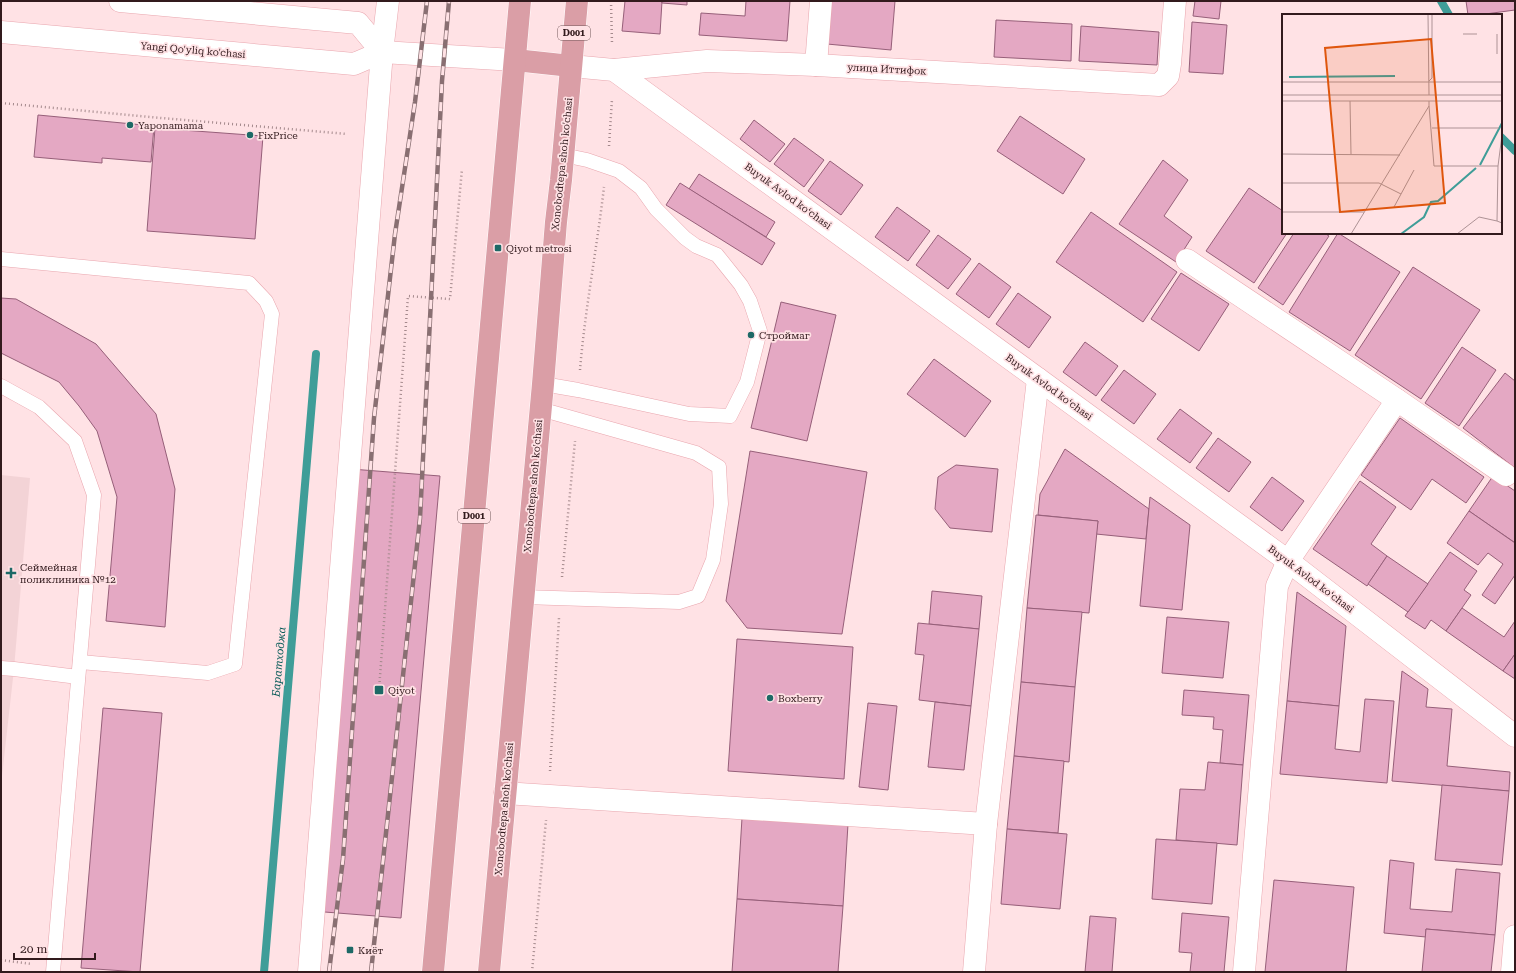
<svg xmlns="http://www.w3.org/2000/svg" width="1516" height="973" font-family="'Roboto Serif',serif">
  <rect width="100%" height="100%" fill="#ffe2e5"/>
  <polygon fill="#f3d3d6" points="1,475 30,478 14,669 1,785"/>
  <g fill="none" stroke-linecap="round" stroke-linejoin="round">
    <g stroke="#3f9d98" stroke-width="8">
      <polyline points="1441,1 1449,15"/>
      <polyline points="1501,137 1515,151"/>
      <polyline points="264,972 316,354"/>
    </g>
  </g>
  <g fill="#e4a8c3" stroke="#965f79">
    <polygon points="625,1 662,1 660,34 622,31"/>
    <polygon points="662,1 687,1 687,5 662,3"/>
    <polygon points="746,1 790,1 787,41 699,35 701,13 745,16"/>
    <polygon points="831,1 895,1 891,50 827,44"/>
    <polygon points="1195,1 1221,1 1219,19 1193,16"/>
    <polygon points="1466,1 1515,1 1515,10 1478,15 1468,15"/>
    <polygon points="996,20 1072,24 1071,61 994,57"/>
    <polygon points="1192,22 1227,25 1223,74 1189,72"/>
    <polygon points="1081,26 1159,32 1157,65 1079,61"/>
    <polygon points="38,115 154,126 151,162 102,158 102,163 34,157"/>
    <polygon points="1020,116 1085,159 1063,194 997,151"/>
    <polygon points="754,120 785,144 770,162 740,139"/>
    <polygon points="155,128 263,136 255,239 147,231"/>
    <polygon points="794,138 824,160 804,187 774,164"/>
    <polygon points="1163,160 1188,180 1164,216 1192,237 1176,262 1119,224"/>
    <polygon points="830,161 863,185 841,215 808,191"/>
    <polygon points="699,174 775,222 766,237 689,189"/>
    <polygon points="680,183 775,243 762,265 666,205"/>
    <polygon points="1249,188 1283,211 1283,233 1287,233 1254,283 1206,251"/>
    <polygon points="897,207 930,231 908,261 875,237"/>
    <polygon points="1091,212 1177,272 1143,322 1056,262"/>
    <polygon points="1294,233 1324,233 1329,236 1283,305 1258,288"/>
    <polygon points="1338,233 1400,272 1350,351 1289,312"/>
    <polygon points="938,235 971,259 948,289 916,265"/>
    <polygon points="979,263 1011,287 989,318 956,294"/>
    <polygon points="1413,267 1480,310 1421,399 1355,355"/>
    <polygon points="1181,273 1229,304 1199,351 1151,319"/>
    <polygon points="1018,293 1051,317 1029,348 996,324"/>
    <polygon points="1,298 16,299 96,344 156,414 175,489 165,627 106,621 117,497 97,431 79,406 59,382 1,353"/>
    <polygon points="781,302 836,315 807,441 751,428"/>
    <polygon points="1085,342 1118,366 1096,396 1063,372"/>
    <polygon points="1462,347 1496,370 1459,426 1425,403"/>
    <polygon points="934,359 991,401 965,437 907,394"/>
    <polygon points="1124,370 1156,394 1134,424 1101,400"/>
    <polygon points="1505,373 1515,381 1515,468 1463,428"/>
    <polygon points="1180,409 1212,433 1190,463 1157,439"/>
    <polygon points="1400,418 1484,477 1466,503 1432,479 1411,510 1361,475"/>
    <polygon points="1218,438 1251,462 1229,492 1196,468"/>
    <polygon points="1065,449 1149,509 1146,539 1096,534 1098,521 1038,515 1040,494"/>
    <polygon points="750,451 867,472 842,634 747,628 726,601"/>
    <polygon points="956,465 998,469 992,532 950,528 935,509 938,477"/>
    <polygon points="351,469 440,476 401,918 312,911"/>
    <polygon points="1493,476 1515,491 1515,540 1514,542 1469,511"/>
    <polygon points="1272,477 1304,501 1282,531 1250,507"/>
    <polygon points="1360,481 1396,507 1371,544 1387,556 1367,586 1313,549"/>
    <polygon points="1150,497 1190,525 1182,610 1140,606"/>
    <polygon points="1469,511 1515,543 1515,575 1495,604 1482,595 1503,564 1488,553 1478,565 1447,543"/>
    <polygon points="1036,515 1098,521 1089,613 1027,608"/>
    <polygon points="1450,552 1477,571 1464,590 1471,595 1446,631 1431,620 1425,629 1405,616"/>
    <polygon points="1387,556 1428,584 1408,612 1368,584"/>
    <polygon points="932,591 982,596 979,629 929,624"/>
    <polygon points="1297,592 1346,626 1339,706 1287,701"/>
    <polygon points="1027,608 1082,612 1075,687 1021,682"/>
    <polygon points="1462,608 1504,637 1515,621 1515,654 1503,671 1446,631"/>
    <polygon points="1167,617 1229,622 1223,678 1162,673"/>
    <polygon points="918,623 979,629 971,706 919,700 924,655 915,654"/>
    <polygon points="737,639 853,647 844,779 728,771"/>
    <polygon points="1515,654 1515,679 1503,671"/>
    <polygon points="1402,671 1428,689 1426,707 1452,709 1447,766 1510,772 1509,791 1392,781"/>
    <polygon points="1021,682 1075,687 1069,762 1014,756"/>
    <polygon points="1184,690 1249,695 1243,765 1220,763 1223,730 1213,729 1214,717 1182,715"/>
    <polygon points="1365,699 1394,701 1387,783 1280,774 1287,701 1339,706 1335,749 1360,752"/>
    <polygon points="935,702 971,706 964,770 928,767"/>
    <polygon points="868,703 897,706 888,790 859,787"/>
    <polygon points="103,708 162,713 140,972 81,968"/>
    <polygon points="1014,756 1064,761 1058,833 1007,829"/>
    <polygon points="1208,762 1243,765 1237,845 1176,840 1180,789 1205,790"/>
    <polygon points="1442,785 1509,791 1502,865 1435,860"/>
    <polygon points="742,818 848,824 843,906 737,899"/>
    <polygon points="1007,829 1067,834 1060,909 1001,904"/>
    <polygon points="1156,839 1217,843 1212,904 1152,899"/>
    <polygon points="1390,860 1414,863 1410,909 1452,912 1456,869 1500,873 1495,935 1426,929 1426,937 1384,933"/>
    <polygon points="1274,880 1354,887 1346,972 1265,972"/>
    <polygon points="737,899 843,906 838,972 732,972"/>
    <polygon points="1182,913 1229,917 1224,972 1190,972 1192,953 1179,952"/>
    <polygon points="1090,916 1116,918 1112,972 1085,972"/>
    <polygon points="1426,929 1495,935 1491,972 1422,972"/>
  </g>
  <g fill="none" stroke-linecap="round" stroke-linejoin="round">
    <g stroke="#e9a6ae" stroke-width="15">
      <g id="service">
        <polyline points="1,259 249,283 266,301 272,314 235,664 208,673 80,662"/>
        <polyline points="543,384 578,390 689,414 730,416 747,382 760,331 750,301 741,285 717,255 696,246 685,238 656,209 641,188 619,171 587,160 563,155"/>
        <polyline points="1,386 39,407 75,441 94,495 53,972"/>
        <polyline points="523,597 679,602 698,596 713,560 721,504 719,467 696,453 540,409"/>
        <polyline points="1,668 14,669 78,677"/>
      </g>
    </g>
    <g stroke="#e9a6ae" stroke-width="23">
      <g id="minor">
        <polyline points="816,65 821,1"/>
        <polyline points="614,70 707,61 816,65 1159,85 1168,76 1170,64 1175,1"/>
        <polyline points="1187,260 1397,400 1506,475"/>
        <polyline points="505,793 986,824"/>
        <polyline points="309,972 382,52 388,1"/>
        <polyline points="974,972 986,824 1038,379"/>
        <polyline points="1244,972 1277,586 1288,561 1397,400"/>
        <polyline points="1512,972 1515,936"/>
      </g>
    </g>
    <g stroke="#e9a6ae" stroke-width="23">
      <polyline id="tertiary" points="571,66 614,70 1288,561 1515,736"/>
    </g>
    <g stroke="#e9a6ae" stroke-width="23">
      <g id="secondary">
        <polyline points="120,1 358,23 382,52"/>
        <polyline points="1,32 354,64 382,52 515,60"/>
      </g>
    </g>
    <g stroke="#fff" stroke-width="23">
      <g id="trunk">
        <polyline points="515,60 571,66"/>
        <polyline points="433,972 520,1"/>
        <polyline points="489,972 543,384 556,222 561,180 577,1"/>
      </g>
    </g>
    <g stroke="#a4898c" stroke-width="2.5" stroke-dasharray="1 3" stroke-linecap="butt">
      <polyline points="611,1 612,44"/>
      <polyline points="1,103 150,117 347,134"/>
      <polyline points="609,146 612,99"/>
      <path d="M 580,370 C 585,309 597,248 604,187"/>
      <polyline points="562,577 575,441"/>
      <polyline points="379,690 408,296 450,299 462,169"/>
      <polyline points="550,771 559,618"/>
      <polyline points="1,960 32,964"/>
      <polyline points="532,972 546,820"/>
    </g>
    <use href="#service" stroke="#fff" stroke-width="14"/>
    <use href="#minor" stroke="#fff" stroke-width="22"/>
    <use href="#tertiary" stroke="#fff" stroke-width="22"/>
    <use href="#secondary" stroke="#fff" stroke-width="22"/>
    <use href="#trunk" stroke="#da9ea6" stroke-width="22"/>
    <g stroke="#896f72" stroke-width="4.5">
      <g id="rail">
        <polyline points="329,972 343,859 374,418 395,234 415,102 427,1"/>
        <polyline points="371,972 420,518 442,81 449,1"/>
      </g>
    </g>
    <use href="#rail" stroke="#ffe2e5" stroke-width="3" stroke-dasharray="9" stroke-linecap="butt"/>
  </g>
  <g fill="#1d6966" stroke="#ffe2e5" stroke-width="1.5">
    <circle cx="130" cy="125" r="4"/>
    <circle cx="250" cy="135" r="4"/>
    <rect x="494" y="244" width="8" height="8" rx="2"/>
    <circle cx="751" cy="335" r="4"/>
    <path d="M9 567h4v4h4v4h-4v4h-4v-4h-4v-4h4z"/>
    <rect x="374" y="685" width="10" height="10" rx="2"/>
    <circle cx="770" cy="698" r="4"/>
    <rect x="346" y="946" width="8" height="8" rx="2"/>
  </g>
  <g text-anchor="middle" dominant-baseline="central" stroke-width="3.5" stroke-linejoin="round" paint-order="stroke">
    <g fill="#ffe2e5" stroke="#705659" stroke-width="1">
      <rect x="558" y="26" width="32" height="14" rx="3"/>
      <rect x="458" y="509" width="32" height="14" rx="3"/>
    </g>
    <g font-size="9" font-weight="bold" fill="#321a1d">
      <text x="574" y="33">D001</text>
      <text x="474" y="516">D001</text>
    </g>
    <g font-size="10" fill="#321a1d" stroke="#ffe2e5">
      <text transform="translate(193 50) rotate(5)">Yangi Qo'yliq ko'chasi</text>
      <text transform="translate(887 69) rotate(3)">улица Иттифок</text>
      <text transform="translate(562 164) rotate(-84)">Xonobodtepa shoh ko'chasi</text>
      <text transform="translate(788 196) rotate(36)">Buyuk Avlod koʻchasi</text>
      <text transform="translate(1049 387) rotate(36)">Buyuk Avlod koʻchasi</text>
      <text transform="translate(533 486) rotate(-85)">Xonobodtepa shoh ko'chasi</text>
      <text transform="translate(1311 579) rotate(37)">Buyuk Avlod koʻchasi</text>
      <text transform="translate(504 809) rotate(-85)">Xonobodtepa shoh ko'chasi</text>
    </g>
    <g font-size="10" fill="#321a1d" stroke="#ffe2e5" text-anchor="start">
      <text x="138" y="125">Yaponamama</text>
      <text x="258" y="135">FixPrice</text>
      <text x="506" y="248">Qiyot metrosi</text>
      <text x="759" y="335">Строймаг</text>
      <text x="20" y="567">Сеймейная<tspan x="20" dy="12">поликлиника №12</tspan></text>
      <text x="388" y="690">Qiyot</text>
      <text x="778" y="698">Boxberry</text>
      <text x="358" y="950">Киёт</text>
    </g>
    <g font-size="11" font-style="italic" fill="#075a57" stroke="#ffe2e5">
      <text transform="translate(279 662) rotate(-85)">Баратходжа</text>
    </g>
  </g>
  <g transform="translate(1282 14)">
    <rect width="220" height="220" fill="#ffe2e5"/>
    <path fill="none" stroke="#3f9d98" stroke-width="2" d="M 7,63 L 113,62M 198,151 L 220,109M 119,220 L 142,203 L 149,188 L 156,187 L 194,154"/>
    <path fill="none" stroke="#ad9295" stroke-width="1" d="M 146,0 L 147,81M 181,20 L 195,20M 215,40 L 215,20M 147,67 L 150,64 L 150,0M 0,68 L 220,68M 0,81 L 220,81M 0,87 L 220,87M 68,87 L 69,140M 147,92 L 152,152 L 216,152M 150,114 L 217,114M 220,121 L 216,152 L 215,207 L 220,209M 0,140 L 118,141M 0,169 L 97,169 L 119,180M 112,193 L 132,156M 0,198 L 82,198M 69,220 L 147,92 L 147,87M 175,220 L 197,203 L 215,207"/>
    <path fill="#df560d" fill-opacity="0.15" stroke="#df560d" stroke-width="2" d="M 149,25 L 163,189 L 58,198 L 43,34 Z"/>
    <rect width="220" height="220" fill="none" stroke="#321a1d" stroke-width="2"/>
  </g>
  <rect width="1516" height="973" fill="none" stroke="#321a1d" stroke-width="4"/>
  <path d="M14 953v6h81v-6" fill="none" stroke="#321a1d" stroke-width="2"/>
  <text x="20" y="953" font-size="12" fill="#321a1d" stroke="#ffe2e5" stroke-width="3" paint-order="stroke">20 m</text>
</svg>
